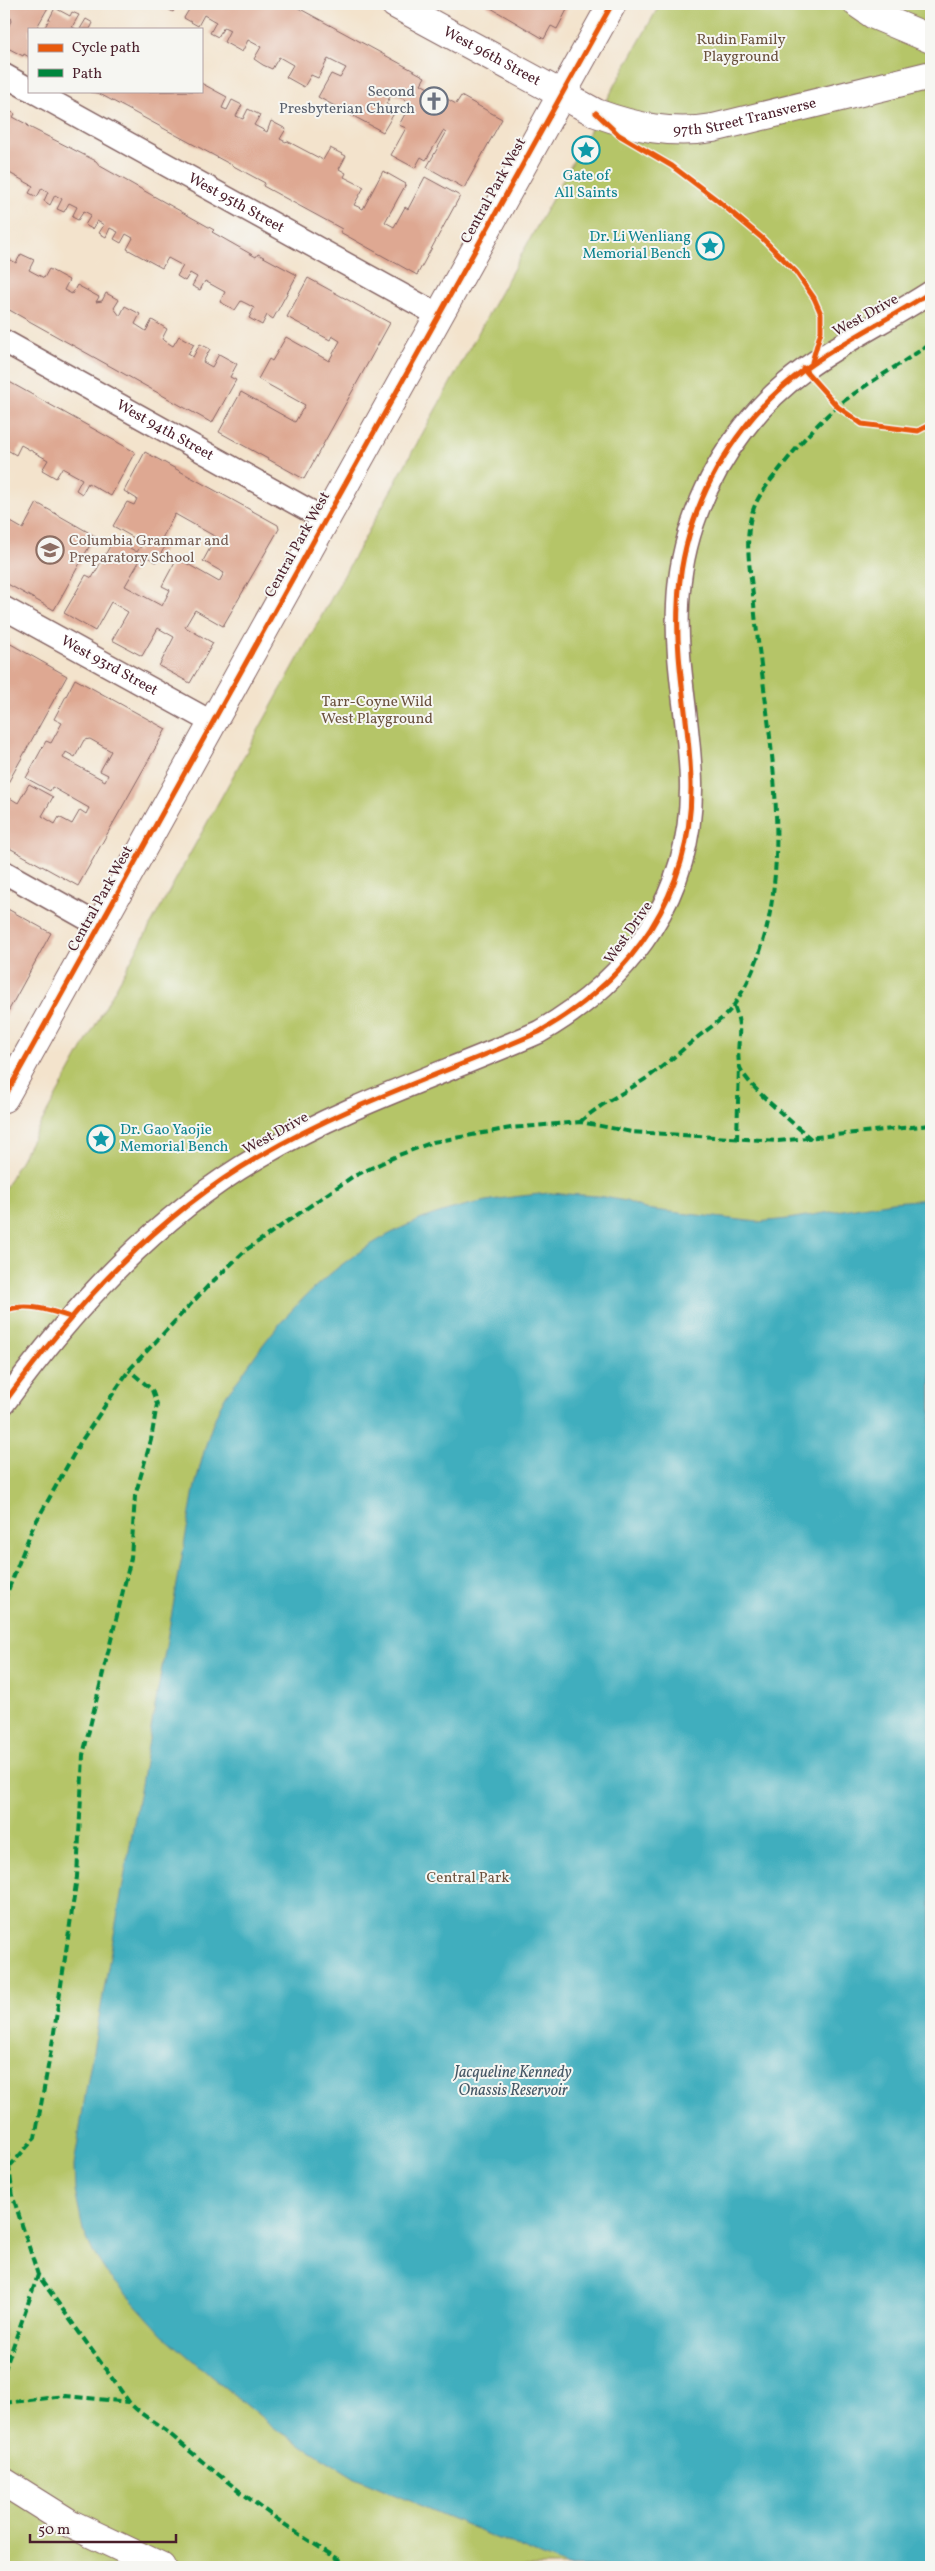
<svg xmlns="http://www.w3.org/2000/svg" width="935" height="2571" font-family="Vollkorn,serif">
  <rect width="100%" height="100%" fill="#f6f6f2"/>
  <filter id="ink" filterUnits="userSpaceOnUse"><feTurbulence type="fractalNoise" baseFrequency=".02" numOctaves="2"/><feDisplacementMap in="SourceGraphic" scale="10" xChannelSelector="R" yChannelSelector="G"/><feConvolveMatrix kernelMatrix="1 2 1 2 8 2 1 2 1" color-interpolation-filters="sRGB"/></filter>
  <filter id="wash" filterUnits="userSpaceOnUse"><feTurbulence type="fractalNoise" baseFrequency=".0096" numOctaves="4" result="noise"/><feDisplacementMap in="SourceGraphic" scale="20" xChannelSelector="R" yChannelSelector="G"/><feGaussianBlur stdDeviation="1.12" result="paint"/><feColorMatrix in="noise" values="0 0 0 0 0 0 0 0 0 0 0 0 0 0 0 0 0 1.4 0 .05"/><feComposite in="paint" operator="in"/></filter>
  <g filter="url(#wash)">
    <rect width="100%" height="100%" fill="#f3e3cc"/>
    <polygon fill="#b5c568" stroke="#80724a" points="660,4 931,4 931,2567 4,2567 4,1190"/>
    <path fill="#40aebe" stroke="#456674" d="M 550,1193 L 598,1196 L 626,1201 L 645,1209 L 758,1222 L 788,1219 L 892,1202 L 931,1199 L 931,2567 L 567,2567 L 357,2479 L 276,2429 L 213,2378 L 163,2335 L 106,2272 L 93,2252 L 83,2230 L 75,2191 L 74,2166 L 86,2090 L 194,1490 C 202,1460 209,1425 225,1397 C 229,1390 236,1383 241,1376 C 292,1297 366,1230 460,1207 C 489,1199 520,1196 550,1193 Z"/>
    <g id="blocks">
      <g fill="#dea892" fill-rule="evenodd">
        <polygon points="4,4 50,4 37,27 29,29 29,57 24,54 23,56 4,46 4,35 12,19 4,14"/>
        <polygon points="159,4 177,4 173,12"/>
        <polygon points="182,4 291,4 425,77 421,84 456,104 461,96 502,119 464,188 427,167 446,133 443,131 426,160 421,157 415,168 391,155 406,128 399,125 411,103 392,93 386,104 396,110 383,132 318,97 331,74 340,78 346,68 328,59 318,78 311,75 304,87 286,77 293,65 279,57 272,69 263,65 254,59 261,47 248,40 242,52 224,42 230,30 224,27 218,37 210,33 216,22 204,15 198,26 184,18 190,8"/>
        <polygon points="484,4 570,4 557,29 551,26 544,39"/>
        <polygon points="55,8 70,16 72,12 79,15 72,27 76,29 44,29"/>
        <polygon points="86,19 93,23 90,29 80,29"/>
        <polygon points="201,83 227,97 222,108 227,110 232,100 242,105 236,116 243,119 248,109 260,115 254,125 267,132 271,121 286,129 280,139 286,142 287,141 323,160 330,148 346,156 339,169 346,173 344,177 364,187 354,205 363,209 383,171 406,184 385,222 394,227 405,207 408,209 425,177 460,196 417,275 340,232 342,229 263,186 265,183 98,93 90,92 201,91"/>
        <polygon points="4,108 15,114 13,117 28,125 27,126 96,161 100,166 214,230 212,232 256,257 258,254 297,275 273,319 267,315 262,325 249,318 254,308 249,305 241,301 235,310 220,302 225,292 205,281 200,290 192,286 197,277 190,273 185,281 177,276 183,266 168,258 162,268 127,249 133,238 126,234 121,243 114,239 118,232 110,228 106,237 99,233 104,225 97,221 92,229 85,225 91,215 84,211 78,220 72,217 77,207 69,203 64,212 57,209 62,199 55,195 50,205 44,201 48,192 42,188 37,197 29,193 33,186 4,170"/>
        <polygon points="21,254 34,260 29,270 44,278 49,269 69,280 64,290 72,294 77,285 99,297 96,302 102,301 106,293 119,300 114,308 120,316 125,306 140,314 135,324 146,331 152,320 167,329 162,339 173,346 179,336 194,344 188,354 193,357 200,344 210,349 203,362 212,367 219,354 237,364 230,377 236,380 212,423 4,307 4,256 16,263"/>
        <polygon points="308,278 390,323 304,479 219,432 241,392 295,422 305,405 258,379 269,359 272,361 286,337 329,361 340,341 332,336 330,340 287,317"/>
        <polygon points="4,379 135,452 111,496 88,483 82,494 76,490 82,479 62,468 56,478 42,470 48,460 21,445 16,455 4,448"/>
        <path d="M 145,452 L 278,525 L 279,529 L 223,626 L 195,610 L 185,627 L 213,643 L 190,683 L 159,666 L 174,637 L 158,628 L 142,656 L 112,640 L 128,612 L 111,602 L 95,631 L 64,613 L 86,575 L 92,578 L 114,539 L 137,552 L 143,543 L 113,526 L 127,502 L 134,505 L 137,499 L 124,491 ZM 175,514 L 216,537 L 203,561 L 224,573 L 219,582 L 177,558 L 162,586 L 170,590 L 162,606 L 125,586 L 143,555 L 156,562 L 166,545 L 160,542 Z"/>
        <polygon points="37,503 95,536 54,610 4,582 4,518 23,529"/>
        <polygon points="4,637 10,640 9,643 67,676 4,790"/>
        <path d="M 75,679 L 166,729 L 78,886 L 4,845 L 4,810 L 10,798 L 18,803 L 29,784 L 53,797 L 42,816 L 55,824 L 59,817 L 72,824 L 80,810 L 86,814 L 89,808 L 52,787 L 50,791 L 26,778 L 46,741 L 51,743 L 62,723 L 54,719 ZM 90,739 L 111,751 L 100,771 L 108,775 L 105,781 L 63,758 L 66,752 L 75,757 L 84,740 Z"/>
        <polygon points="4,907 51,933 4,1019"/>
      </g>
    </g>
  </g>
  <g filter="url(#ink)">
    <use href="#blocks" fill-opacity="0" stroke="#856463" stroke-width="1"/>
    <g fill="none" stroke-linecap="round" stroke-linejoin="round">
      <g stroke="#856463" stroke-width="25">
        <g id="street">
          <polyline points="4,75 29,89"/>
          <path id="s1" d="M 33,91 L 440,316"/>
          <path id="s2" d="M 4,341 L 326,520"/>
          <path id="s3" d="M 4,608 L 213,723"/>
          <polyline points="4,872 100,926"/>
          <path d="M 4,1403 C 74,1307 156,1216 260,1156 C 348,1104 446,1073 539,1032 C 632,979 693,893 691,783 C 690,724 675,665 678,605 C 680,541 705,478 744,428 C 795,361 863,336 931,292"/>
        </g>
      </g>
      <g stroke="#856463" stroke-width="30">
        <g id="secondary">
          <path id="s4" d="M 395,4 L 596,113 C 635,127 672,135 713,128 L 931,75"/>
          <polyline points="858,4 874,15 931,39"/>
          <polyline points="4,1098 612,4"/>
          <polyline points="4,2482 71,2524 162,2567"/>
        </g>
      </g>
      <use href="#street" stroke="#fff" stroke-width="22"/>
      <use href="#secondary" stroke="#fff" stroke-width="28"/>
      <g stroke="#00873e" stroke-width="4" stroke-dasharray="8 4" stroke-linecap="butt">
        <path d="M 734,1006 C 744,1030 736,1041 739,1064 C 742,1083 795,1124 811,1139"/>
        <path d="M 580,1122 C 602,1102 627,1092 651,1075 C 668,1063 683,1049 699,1036 C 711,1027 726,1017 734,1005 C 808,894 765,727 754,604 C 751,573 742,535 755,505 C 761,491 773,478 782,466 C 801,442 820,420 844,401 C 872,380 903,363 931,343"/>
        <polyline points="737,1140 739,1065"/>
        <polyline points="4,1601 32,1529 80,1443 129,1370 207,1287 246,1250 352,1177 399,1155 433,1142 511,1128 580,1122 632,1132 778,1141 931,1125"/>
        <path d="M 4,2129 L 13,2197 L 38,2275 L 129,2402 C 141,2416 158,2423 171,2435 C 228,2484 287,2530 352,2567"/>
        <polyline points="9,2167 35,2138 53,2039 77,1877 83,1755 131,1558 135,1496 151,1440 157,1404 152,1390 129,1370"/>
        <polyline points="4,2372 38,2275"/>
        <polyline points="4,2403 65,2396 129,2402"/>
      </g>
      <g stroke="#f6f6f2" stroke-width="8">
        <g id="cycleway">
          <polyline points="596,113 619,135 672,166 717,200 762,238 796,272 814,298 821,314 821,331 812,362"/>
          <polyline points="803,368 838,407 862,424 918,431 931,424"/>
          <polyline points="4,1098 612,4"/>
          <path d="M 4,1311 C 25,1302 50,1310 70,1317"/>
          <path d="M 4,1403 C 74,1307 156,1216 260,1156 C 348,1104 446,1073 539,1032 C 632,979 693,893 691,783 C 690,724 675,665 678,605 C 680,541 705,478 744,428 C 795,361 863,336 931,292"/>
        </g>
      </g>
      <use href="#cycleway" stroke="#e8590c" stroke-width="5"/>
    </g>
  </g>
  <defs>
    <g id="church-ring" transform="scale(1.4375)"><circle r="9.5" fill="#f6f6f2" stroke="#6b7280" stroke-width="1.5"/><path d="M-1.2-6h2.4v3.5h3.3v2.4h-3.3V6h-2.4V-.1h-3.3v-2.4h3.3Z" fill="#6b7280"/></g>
    <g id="sight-ring" transform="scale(1.4375)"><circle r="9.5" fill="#f6f6f2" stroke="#0f9aa8" stroke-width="1.5"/><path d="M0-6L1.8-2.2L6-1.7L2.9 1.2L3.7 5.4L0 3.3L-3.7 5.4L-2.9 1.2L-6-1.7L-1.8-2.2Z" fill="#0f9aa8"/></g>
    <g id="school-ring" transform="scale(1.4375)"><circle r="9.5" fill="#f6f6f2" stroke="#8d6e63" stroke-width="1.5"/><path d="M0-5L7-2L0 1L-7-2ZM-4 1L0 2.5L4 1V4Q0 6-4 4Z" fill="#8d6e63"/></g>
  </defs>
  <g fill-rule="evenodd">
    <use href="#church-ring" x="434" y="101"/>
    <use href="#sight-ring" x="586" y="150"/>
    <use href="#sight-ring" x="710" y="246"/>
    <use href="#school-ring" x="50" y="550"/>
    <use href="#sight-ring" x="101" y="1139"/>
  </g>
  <g text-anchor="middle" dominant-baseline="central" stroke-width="4" stroke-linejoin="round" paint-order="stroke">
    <g font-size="15" fill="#6a513d" stroke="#f6f6f2">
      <text x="741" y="40">Rudin Family<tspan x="741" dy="17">Playground</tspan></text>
      <text x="377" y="702">Tarr-Coyne Wild<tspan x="377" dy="17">West Playground</tspan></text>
      <text x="468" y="1878">Central Park</text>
    </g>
    <g font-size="15" fill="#4a1f2b" stroke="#f6f6f2">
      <text stroke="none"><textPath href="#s4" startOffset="110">West 96th Street</textPath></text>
      <text stroke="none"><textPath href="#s4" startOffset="381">97th Street Transverse</textPath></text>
      <text transform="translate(494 191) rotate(-61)">Central Park West</text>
      <text stroke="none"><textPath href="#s1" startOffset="232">West 95th Street</textPath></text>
      <text transform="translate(866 316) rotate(-29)">West Drive</text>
      <text stroke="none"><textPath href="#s2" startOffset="184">West 94th Street</textPath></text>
      <text transform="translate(298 545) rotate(-61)">Central Park West</text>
      <text stroke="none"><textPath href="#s3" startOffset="120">West 93rd Street</textPath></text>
      <text transform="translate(101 899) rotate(-61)">Central Park West</text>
      <text transform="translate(629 933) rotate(-55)">West Drive</text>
      <text transform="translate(276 1134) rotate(-29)">West Drive</text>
    </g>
    <g font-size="15" fill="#5b616d" stroke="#f6f6f2" text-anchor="end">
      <text x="415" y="92">Second<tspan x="415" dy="17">Presbyterian Church</tspan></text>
    </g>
    <g font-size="15" fill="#0d838f" stroke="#f6f6f2">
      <text x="586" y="176">Gate of<tspan x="586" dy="17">All Saints</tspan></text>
      <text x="691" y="237" text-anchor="end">Dr. Li Wenliang<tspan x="691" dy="17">Memorial Bench</tspan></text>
      <text x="120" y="1130" text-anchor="start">Dr. Gao Yaojie<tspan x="120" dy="17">Memorial Bench</tspan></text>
    </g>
    <g font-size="15" fill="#785e54" stroke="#f6f6f2" text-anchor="start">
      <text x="69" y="541">Columbia Grammar and<tspan x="69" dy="17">Preparatory School</tspan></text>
    </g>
    <g font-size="16" font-style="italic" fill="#465866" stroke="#f6f6f2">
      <text x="513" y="2073">Jacqueline Kennedy<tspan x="513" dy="18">Onassis Reservoir</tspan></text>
    </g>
  </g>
  <rect width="935" height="2571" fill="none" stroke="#f6f6f2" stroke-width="20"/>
  <rect x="28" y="28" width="175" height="65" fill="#f6f6f2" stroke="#b1a0a2"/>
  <rect x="38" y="44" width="25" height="8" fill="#e8590c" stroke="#b1a0a2"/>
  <text x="72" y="52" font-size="15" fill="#4a1f2b">Cycle path</text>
  <rect x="38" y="69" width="25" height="8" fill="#00873e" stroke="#b1a0a2"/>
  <text x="72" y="78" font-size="15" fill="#4a1f2b">Path</text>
  <path d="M30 2534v8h146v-8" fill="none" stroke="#4a1f2b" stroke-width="2.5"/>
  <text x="38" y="2534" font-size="15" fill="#4a1f2b" stroke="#f6f6f2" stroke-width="4" paint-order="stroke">50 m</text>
</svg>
